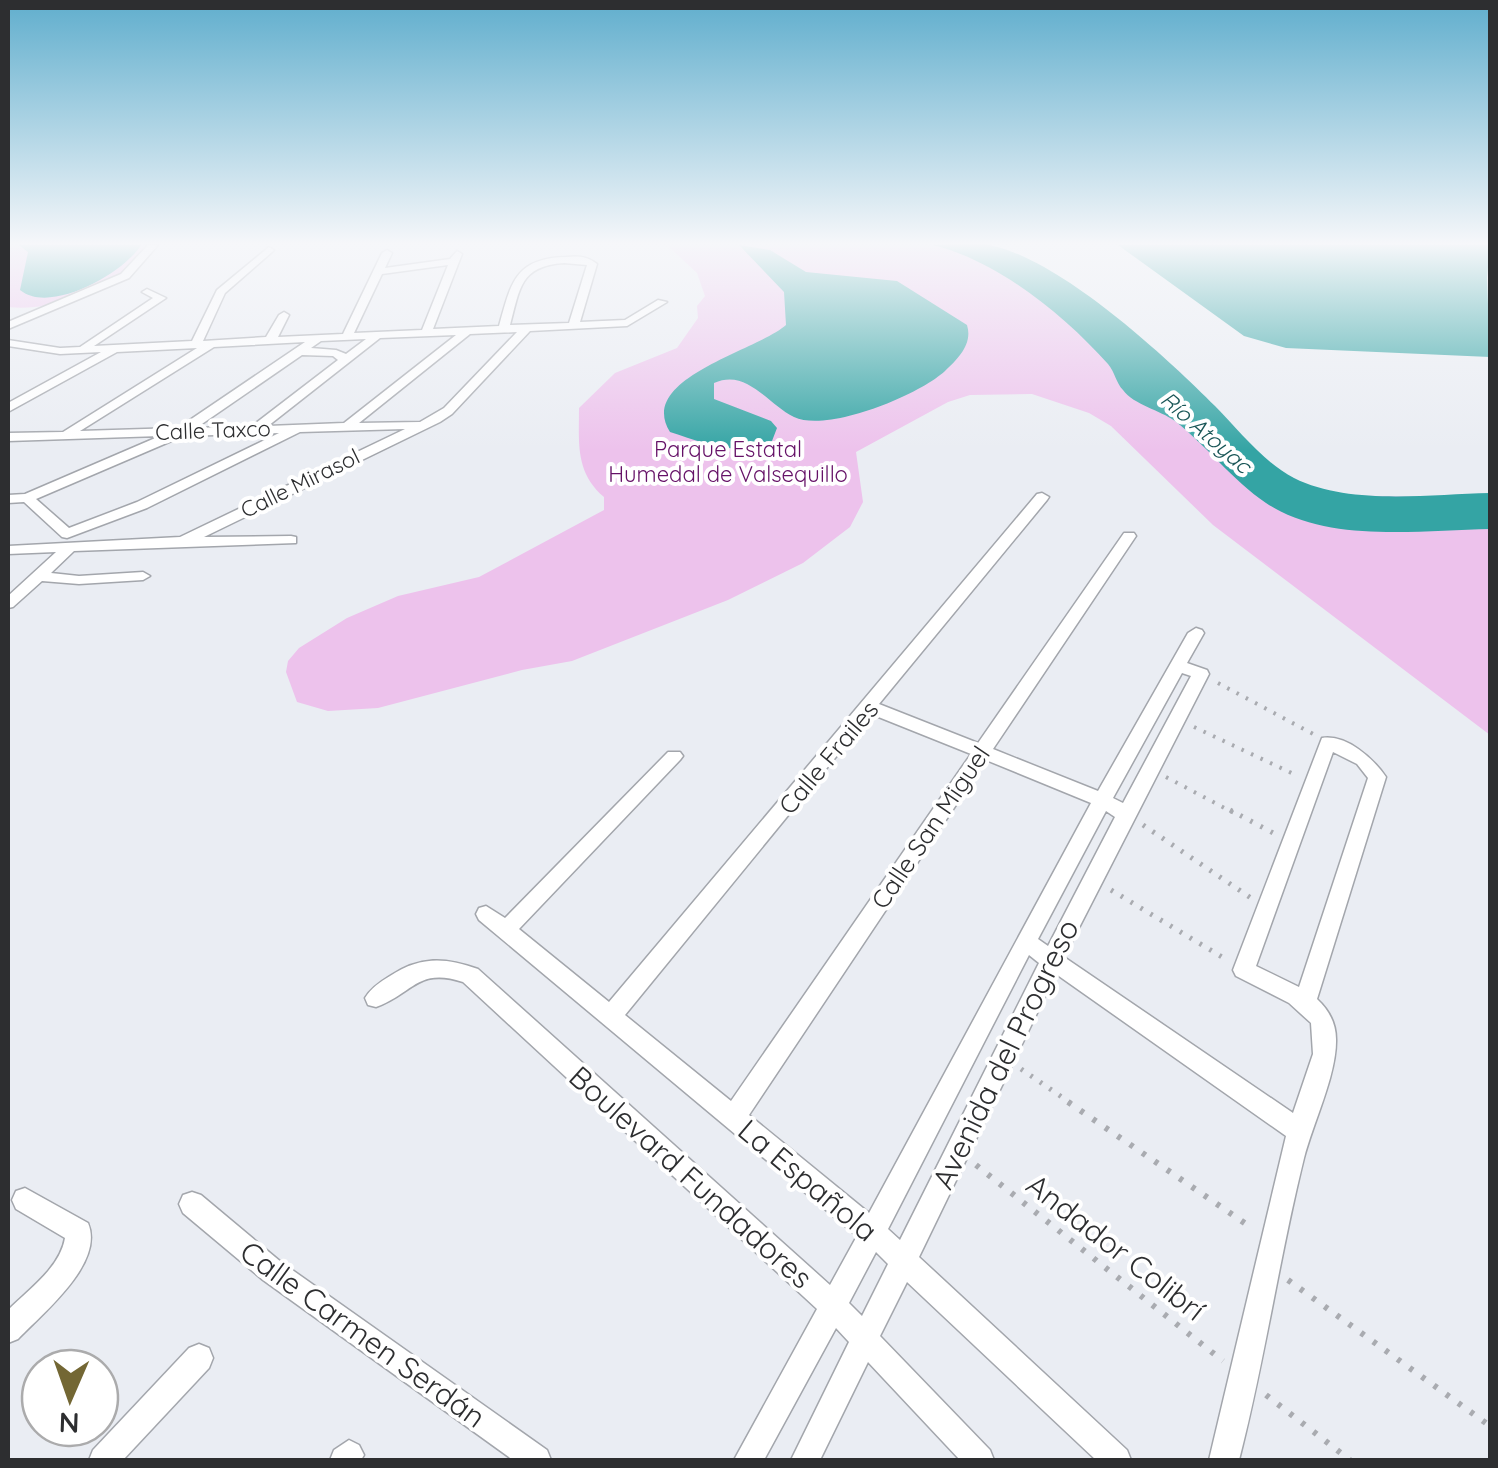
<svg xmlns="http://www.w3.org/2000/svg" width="1498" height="1468" font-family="Quicksand,sans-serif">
  <rect width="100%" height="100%" fill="#eaedf3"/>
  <g fill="#edc2ec">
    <path d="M 8,245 L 159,245 C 150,259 135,263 121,273 C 87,296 49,311 8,307 Z"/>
    <path d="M 667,245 L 978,245 L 1179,371 L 1280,484 L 1321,495 L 1490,498 L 1490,735 L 1213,525 L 1111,426 L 1089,413 L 1032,394 L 970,395 L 948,402 L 856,452 L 863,502 L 850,527 L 803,563 L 728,600 L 572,661 L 522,670 L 378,708 L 328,711 L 297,702 L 286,672 L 288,661 L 299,648 L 347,618 L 398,596 L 479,577 L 604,510 L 604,497 C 575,472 579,443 579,408 L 615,373 L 677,348 L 698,318 L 697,306 L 705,296 L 697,273 Z"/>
  </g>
  <g fill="#34a4a4">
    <path d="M 19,245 L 141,245 C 124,273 50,315 20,290 L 28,252 Z"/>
    <path d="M 739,245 L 770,250 L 806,272 L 897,281 L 967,325 C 973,344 958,359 945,371 C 919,395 828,433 794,417 C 767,404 747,368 714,383 L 714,399 L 771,421 L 777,428 L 772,441 C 739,458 704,443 670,432 C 636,378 757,351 786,325 L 784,292 Z"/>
    <path d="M 933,245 C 952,245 975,241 994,246 C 1064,263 1164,355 1215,406 C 1239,430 1263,462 1294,478 C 1350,506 1429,494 1490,493 L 1490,529 C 1420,530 1328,544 1266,503 C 1232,480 1207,446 1175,421 C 1160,410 1134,405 1123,390 C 1116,383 1115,372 1108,364 C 1064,315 998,261 933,245 Z"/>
    <polygon points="1118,245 1490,245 1487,278 1490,357 1286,348 1244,336"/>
  </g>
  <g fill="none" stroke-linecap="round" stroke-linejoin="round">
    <g stroke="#a3a6ac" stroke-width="3">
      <g id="street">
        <polygon points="148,245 158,245 129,278 8,329 8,322 121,274"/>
        <path d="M 269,247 L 274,250 L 272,252 L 225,293 L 203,341 L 266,337 L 279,315 L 284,312 L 289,315 L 278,337 L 343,334 L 382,253 L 387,250 L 392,253 L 385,268 L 450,259 L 457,251 L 462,254 L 433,329 L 499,326 C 511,283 515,258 566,257 C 578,256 587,256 597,264 L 580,322 L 625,320 L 658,300 L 667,302 L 627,326 L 530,331 L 452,414 L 440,422 L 204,537 L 291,536 L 296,537 L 296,543 L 74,551 L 51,573 L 79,576 L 143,572 L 150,576 L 143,580 L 79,584 L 42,581 L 13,607 L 8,608 L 8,596 L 56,552 L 8,554 L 8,546 L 180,537 L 405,429 L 300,432 L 147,508 L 67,538 L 62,537 L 24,502 L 8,503 L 8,495 L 25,494 L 160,436 L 8,441 L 8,433 L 63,432 L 197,348 L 117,352 L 8,412 L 8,403 L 101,352 L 60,354 L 8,346 L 8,340 L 60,348 L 80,347 L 153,298 L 142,292 L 147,289 L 166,298 L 94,346 L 192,341 L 217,290 ZM 564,263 L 587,265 L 569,323 L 510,325 C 520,288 520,266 564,263 ZM 448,265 L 422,330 L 354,333 L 382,274 ZM 517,332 L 444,408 L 420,422 L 359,423 L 470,334 ZM 456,335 L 344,423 L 268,426 L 380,338 ZM 366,339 L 346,354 L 336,350 L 311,348 L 321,341 ZM 305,342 L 178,428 L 80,431 L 214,347 ZM 302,355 L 333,356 L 338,360 L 252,426 L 196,428 ZM 279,433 L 137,502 L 69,528 L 36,499 L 183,436 Z"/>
        <path d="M 1042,493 L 1049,497 L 1047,500 L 879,704 L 978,743 L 1124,533 L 1134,533 L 1136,536 L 993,749 L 1098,791 L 1188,633 L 1196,628 L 1202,630 L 1204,633 L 1187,663 L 1207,670 L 1209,674 L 1064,957 L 1293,1113 L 1313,1054 L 1311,1023 L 1289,1003 L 1236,976 L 1233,970 L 1322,738 C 1346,734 1373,758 1386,777 L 1317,999 C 1328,1009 1336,1023 1336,1039 C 1337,1074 1313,1123 1304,1158 C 1279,1258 1265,1360 1239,1460 L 1209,1460 L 1286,1136 L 1056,974 L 919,1257 L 1127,1450 L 1131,1460 L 1096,1460 L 907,1282 L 880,1336 L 990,1450 L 994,1460 L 960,1460 L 868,1362 L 820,1460 L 791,1460 L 849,1342 L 836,1328 L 764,1460 L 734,1460 L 817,1309 L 463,982 C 417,967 413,994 376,1007 L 368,1005 L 365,998 C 371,988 380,982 390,976 C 420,956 445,957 478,969 L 830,1285 L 857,1236 L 479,920 L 476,914 L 479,908 L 486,906 L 505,918 L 668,752 L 680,752 L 683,756 L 680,760 L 519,929 L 609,1002 L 1037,494 ZM 1182,673 L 1191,676 L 1123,803 L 1113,798 ZM 871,714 L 971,754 L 731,1101 L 625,1015 ZM 1333,752 L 1357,764 L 1368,778 L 1299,987 L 1256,966 ZM 986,760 L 1091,803 L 869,1213 L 749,1115 ZM 1106,811 L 1115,817 L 1048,946 L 1038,939 ZM 1029,955 L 1039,963 L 900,1240 L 888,1229 ZM 876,1252 L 888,1264 L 862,1316 L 849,1303 Z"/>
        <path d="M 25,1188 L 88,1223 C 105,1263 43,1313 18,1339 L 8,1343 L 8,1310 C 28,1290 60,1268 65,1238 L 16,1209 L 12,1200 L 16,1191 Z"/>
        <polygon points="192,1192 201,1195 281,1262 547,1450 551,1460 513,1460 263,1280 183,1213 179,1204 183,1195"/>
        <polygon points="199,1344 209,1348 213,1358 209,1368 123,1460 89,1460 93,1450 189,1348"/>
        <polygon points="349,1440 359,1445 364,1455 361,1460 330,1460 334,1450"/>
      </g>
    </g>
    <g stroke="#a9abb0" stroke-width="4" stroke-dasharray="2.5 8" stroke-linecap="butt">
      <polyline points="1218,683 1315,735"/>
      <polyline points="1194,727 1298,776"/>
      <polyline points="1166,777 1234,813"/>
    </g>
    <g stroke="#a9abb0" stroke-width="5" stroke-dasharray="2.5 9" stroke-linecap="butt">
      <polyline points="1230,810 1277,835"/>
      <polyline points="1143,825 1251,898"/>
      <polyline points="1111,890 1227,960"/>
      <polyline points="1021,1069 1072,1104"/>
    </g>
    <g stroke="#a9abb0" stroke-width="6" stroke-dasharray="4 11" stroke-linecap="butt">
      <polyline points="1068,1102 1252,1228"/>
      <polyline points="976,1165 1223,1361"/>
      <polyline points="1288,1280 1490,1426"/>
      <polyline points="1266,1395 1350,1460"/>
    </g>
    <use href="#street" fill="#fff" fill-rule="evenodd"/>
  </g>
  <linearGradient id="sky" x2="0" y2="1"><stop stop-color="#60aecd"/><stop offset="0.54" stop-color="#f6f7fa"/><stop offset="1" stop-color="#f6f7fa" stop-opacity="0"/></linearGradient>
  <rect width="1498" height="451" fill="url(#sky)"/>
  <g text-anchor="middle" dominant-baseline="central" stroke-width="8" stroke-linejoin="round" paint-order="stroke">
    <g font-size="22" fill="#2d2e30" stroke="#fff">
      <text transform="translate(213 430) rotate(-2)">Calle Taxco</text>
      <text transform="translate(300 483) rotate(-26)">Calle Mirasol</text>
    </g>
    <g font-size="22" font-style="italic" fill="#195657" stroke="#fff">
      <text transform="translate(1206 432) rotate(41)">Río Atoyac</text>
    </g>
    <g font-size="22" fill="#651167" stroke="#fff">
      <text x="728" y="449">Parque Estatal<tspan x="728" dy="25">Humedal de Valsequillo</tspan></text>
    </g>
    <g font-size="25" fill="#2d2e30" stroke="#fff">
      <text transform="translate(828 757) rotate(-50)">Calle Frailes</text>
      <text transform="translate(930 827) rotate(-56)">Calle San Miguel</text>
    </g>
    <g font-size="30" fill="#2d2e30" stroke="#fff">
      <text transform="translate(1005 1054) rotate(-64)">Avenida del Progreso</text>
      <text transform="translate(691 1177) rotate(42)">Boulevard Fundadores</text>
      <text transform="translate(808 1180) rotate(40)">La Española</text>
      <text transform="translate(1116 1247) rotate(38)">Andador Colibrí</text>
      <text transform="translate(363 1334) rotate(36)">Calle Carmen Serdán</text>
    </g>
  </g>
  <rect width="1498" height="1468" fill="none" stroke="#2d2e30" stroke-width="20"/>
  <g transform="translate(70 1398) rotate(182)"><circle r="48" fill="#ffffff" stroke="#ababac" stroke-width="2.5"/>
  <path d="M0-8L18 38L0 25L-18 38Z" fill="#736734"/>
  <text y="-15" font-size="28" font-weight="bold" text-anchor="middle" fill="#2d2e30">N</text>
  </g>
</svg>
